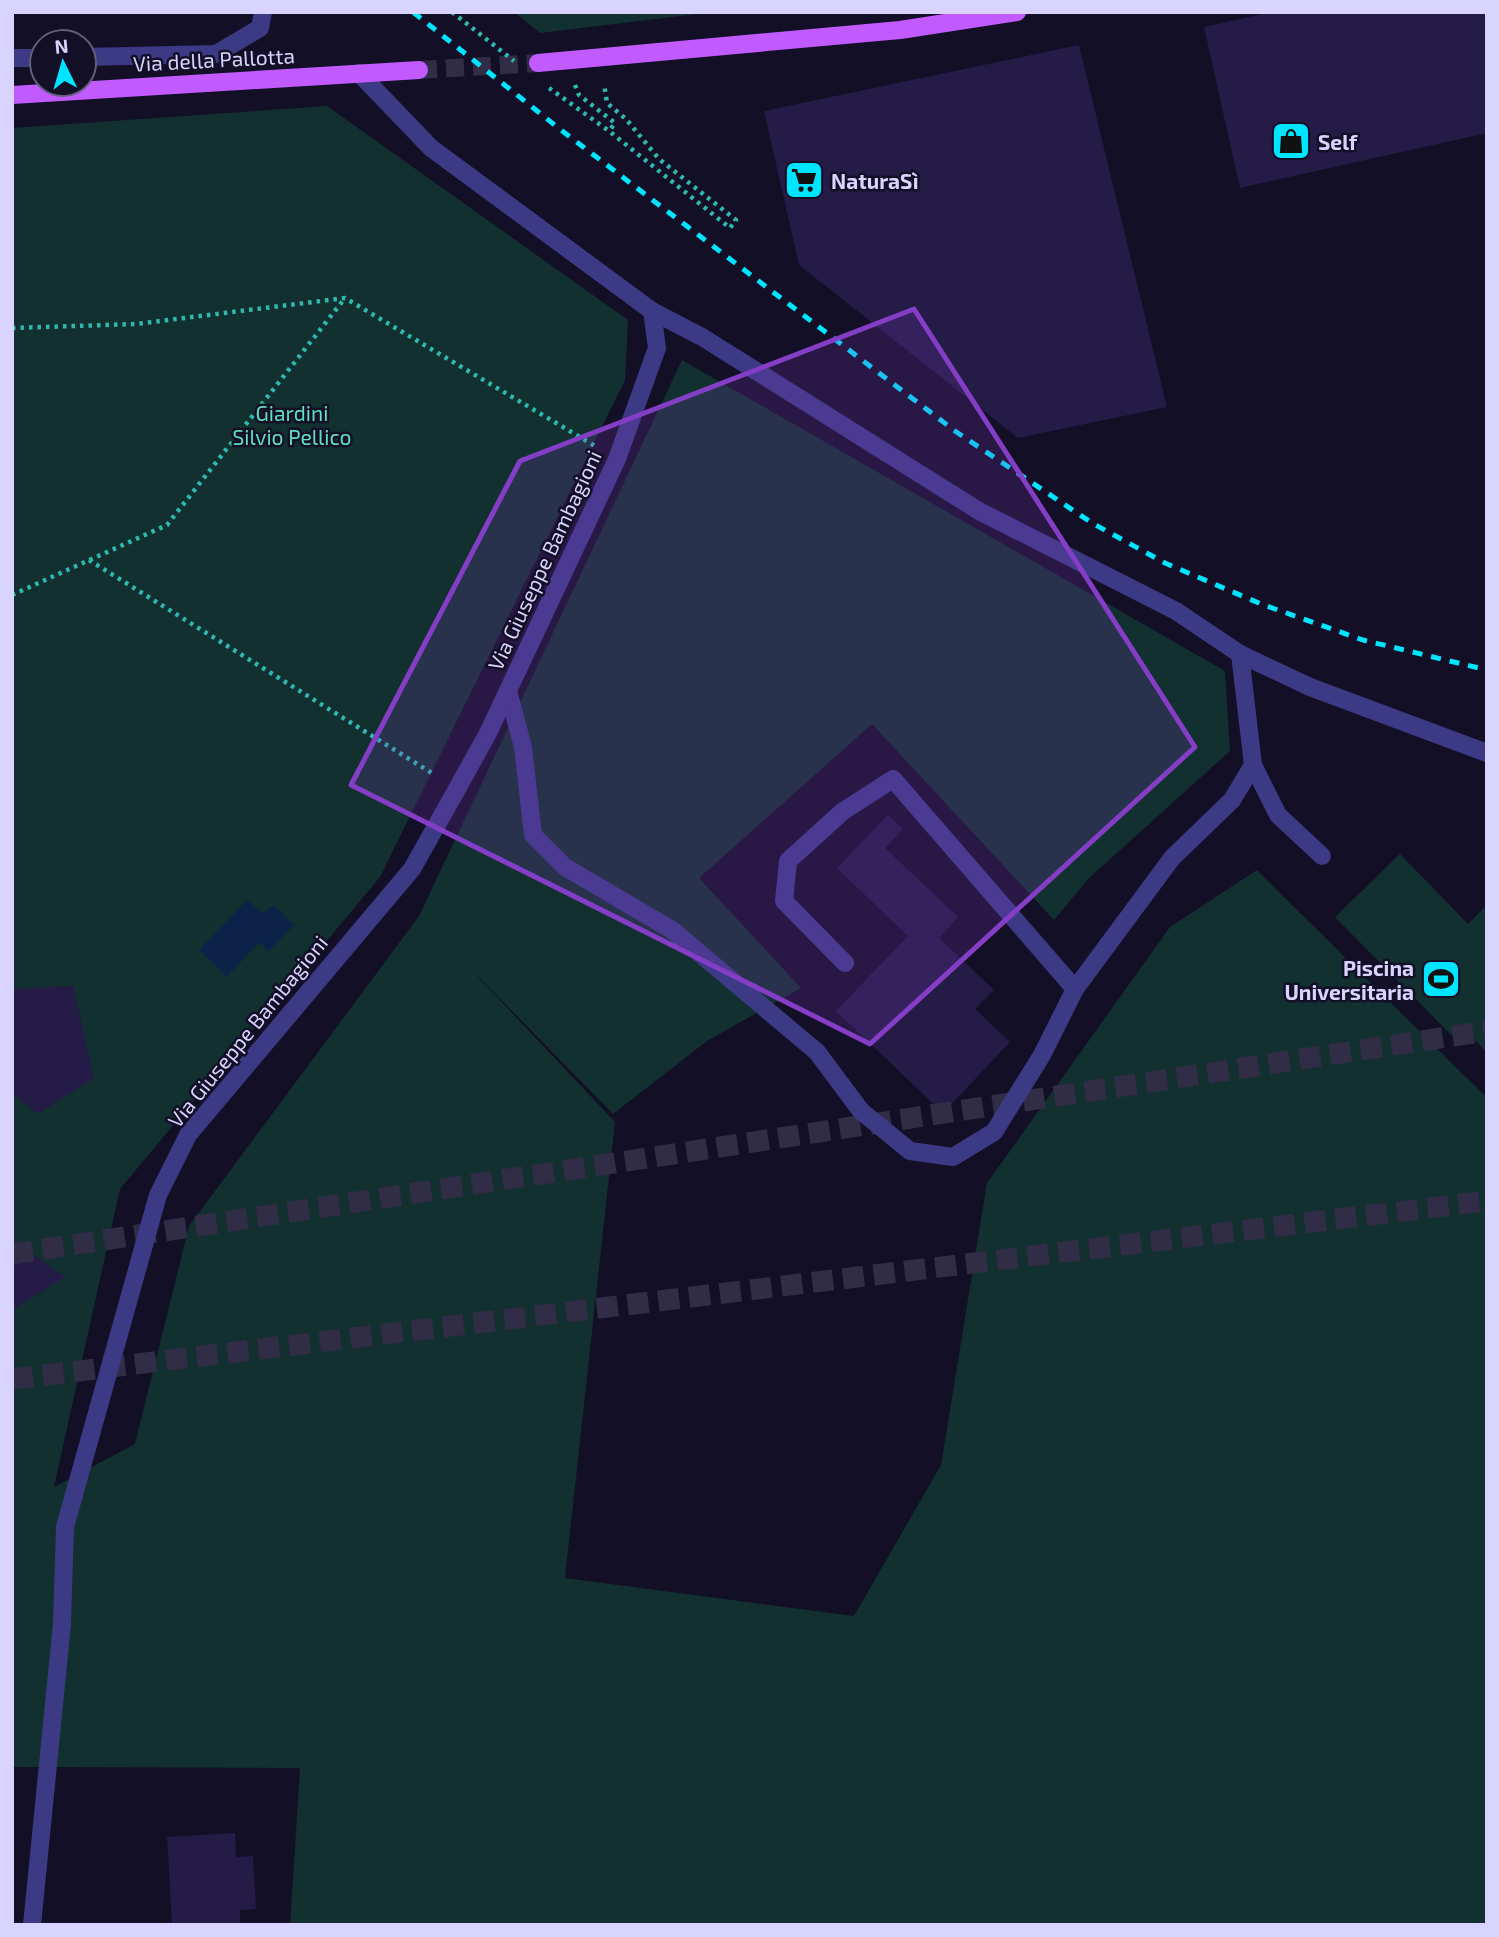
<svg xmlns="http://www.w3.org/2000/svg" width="1499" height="1937" font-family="'Exo 2',sans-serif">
  <rect width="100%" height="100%" fill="#130f26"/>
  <g fill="#12302f">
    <polygon points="514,12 714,12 540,33"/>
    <polygon points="327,106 628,320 625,380 380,877 120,1189 54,1487 135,1444 189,1226 419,916 682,360 1225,671 1230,751 1088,879 1054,920 872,724 699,878 801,988 707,1041 613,1114 463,961 615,1122 565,1578 854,1616 941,1465 987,1183 1170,927 1257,870 1487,1098 1487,1925 290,1925 300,1768 12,1767 12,128"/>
    <polygon points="1400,854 1468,924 1487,905 1487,1053 1468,1033 1458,1042 1335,917"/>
  </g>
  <polygon fill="#0c2248" points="247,900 263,913 274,905 294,925 269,951 259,942 227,977 199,950"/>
  <g fill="#241b47">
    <polygon points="1271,12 1487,12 1487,133 1240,188 1204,27"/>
    <polygon points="1079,45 1167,407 1018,438 799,265 764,111"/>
    <polygon points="888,815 903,829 885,848 958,917 939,938 994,990 975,1009 1010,1042 943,1113 836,1011 908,936 837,868"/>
    <polygon points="73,986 94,1078 38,1114 12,1093 12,989"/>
    <polygon points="28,1251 65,1277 12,1310 12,1259"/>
    <polygon points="235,1833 236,1857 253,1856 256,1909 240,1910 240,1925 172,1925 167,1837"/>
  </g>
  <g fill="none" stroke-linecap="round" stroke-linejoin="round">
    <polyline stroke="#312d47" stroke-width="18" stroke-dasharray="18 9" stroke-linecap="butt" points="419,70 538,63"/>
    <g stroke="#312d47" stroke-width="21" stroke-dasharray="21 10" stroke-linecap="butt">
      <polyline points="12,1254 1487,1031"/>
      <polyline points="12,1379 1487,1201"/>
    </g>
    <g stroke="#2fb8b0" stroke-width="4.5" stroke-dasharray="3.5 5" stroke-linecap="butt">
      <polyline points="452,12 514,61"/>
      <polyline points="575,85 579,95 615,123 609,131"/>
      <polyline points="549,88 609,131 730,228 736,220 659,159 626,119 607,103 604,84"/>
      <polyline points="12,328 136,324 345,298 595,446"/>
      <polyline points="89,560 435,775"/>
      <polyline points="12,595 167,525 345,298"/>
    </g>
    <g stroke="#3d3a85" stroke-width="18">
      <polyline points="84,57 216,54 260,28 263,12"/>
      <polyline points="12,58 42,58"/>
      <polyline points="359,73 431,148 652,311 702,337 979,511 1176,611 1240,654 1253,765 1232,800 1172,858 1075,989 1042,1055 994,1132 953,1157 910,1151 861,1111 817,1052 672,930 565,867 533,835 523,747 508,691"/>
      <polyline points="1240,654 1310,687 1487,753"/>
      <polyline points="1253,765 1278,815 1322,856"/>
      <polyline points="845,963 784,901 788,861 842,812 893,779 1075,989"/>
      <polyline points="32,1925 62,1624 65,1527 158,1195 188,1135 412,869 457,789 488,733 617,459 657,348 652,311"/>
    </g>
    <g stroke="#c25bff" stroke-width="18">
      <polyline points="538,63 900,30 1017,12"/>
      <polyline points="12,95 419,70"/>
    </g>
    <polyline stroke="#00e5ff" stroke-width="5" stroke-dasharray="10 9" stroke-linecap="butt" points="413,12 561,130 955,431 1092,523 1165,563 1261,604 1363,640 1487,670"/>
  </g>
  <path fill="#843dc5" fill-opacity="0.2" stroke="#843dc5" stroke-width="5" stroke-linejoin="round" d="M 914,309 L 1195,747 L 870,1044 L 351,785 L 520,461 Z"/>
  <defs>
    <g id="shop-square" transform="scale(2.0125)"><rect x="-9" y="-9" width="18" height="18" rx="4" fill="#00e5ff" stroke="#130f26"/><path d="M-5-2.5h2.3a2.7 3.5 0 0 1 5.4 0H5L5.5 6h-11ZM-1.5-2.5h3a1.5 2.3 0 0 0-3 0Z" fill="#111"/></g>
    <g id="supermarket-square" transform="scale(2.0125)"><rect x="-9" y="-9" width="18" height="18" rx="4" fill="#00e5ff" stroke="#130f26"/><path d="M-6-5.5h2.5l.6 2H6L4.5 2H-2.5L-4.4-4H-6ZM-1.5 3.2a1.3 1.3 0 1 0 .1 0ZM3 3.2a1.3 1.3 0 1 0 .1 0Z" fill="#111"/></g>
    <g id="stadium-square" transform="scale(2.0125)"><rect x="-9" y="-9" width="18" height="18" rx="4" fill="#00e5ff" stroke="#130f26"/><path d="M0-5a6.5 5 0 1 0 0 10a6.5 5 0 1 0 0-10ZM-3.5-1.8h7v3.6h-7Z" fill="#111"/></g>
  </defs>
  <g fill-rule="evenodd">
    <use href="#shop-square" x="1291" y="141"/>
    <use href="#supermarket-square" x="804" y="180"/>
    <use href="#stadium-square" x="1441" y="979"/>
  </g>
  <g text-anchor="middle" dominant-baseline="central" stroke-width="5" stroke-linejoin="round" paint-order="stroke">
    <g font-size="21" fill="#d9d4ff" stroke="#130f26">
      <text transform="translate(214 59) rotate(-3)">Via della Pallotta</text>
      <text transform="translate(544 560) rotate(-65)">Via Giuseppe Bambagioni</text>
      <text transform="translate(247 1031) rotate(-51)">Via Giuseppe Bambagioni</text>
    </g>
    <g font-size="21" font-weight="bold" fill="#d9d4ff" stroke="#130f26" text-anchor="start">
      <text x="1318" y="141">Self</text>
      <text x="831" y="180">NaturaSì</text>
      <text x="1414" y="967" text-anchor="end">Piscina<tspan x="1414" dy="24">Universitaria</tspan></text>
    </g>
    <g font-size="21" fill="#5fe0c0" stroke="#130f26">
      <text x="292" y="412">Giardini<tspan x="292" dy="24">Silvio Pellico</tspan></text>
    </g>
  </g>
  <rect width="1499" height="1937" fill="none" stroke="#d9d4ff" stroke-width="28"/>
  <g transform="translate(63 63) rotate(355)"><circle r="33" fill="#130f26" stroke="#625e7d" stroke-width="2"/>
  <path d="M0-5L12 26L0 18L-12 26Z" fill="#00e5ff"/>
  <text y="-10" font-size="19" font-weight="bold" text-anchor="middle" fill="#d9d4ff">N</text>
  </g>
</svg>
